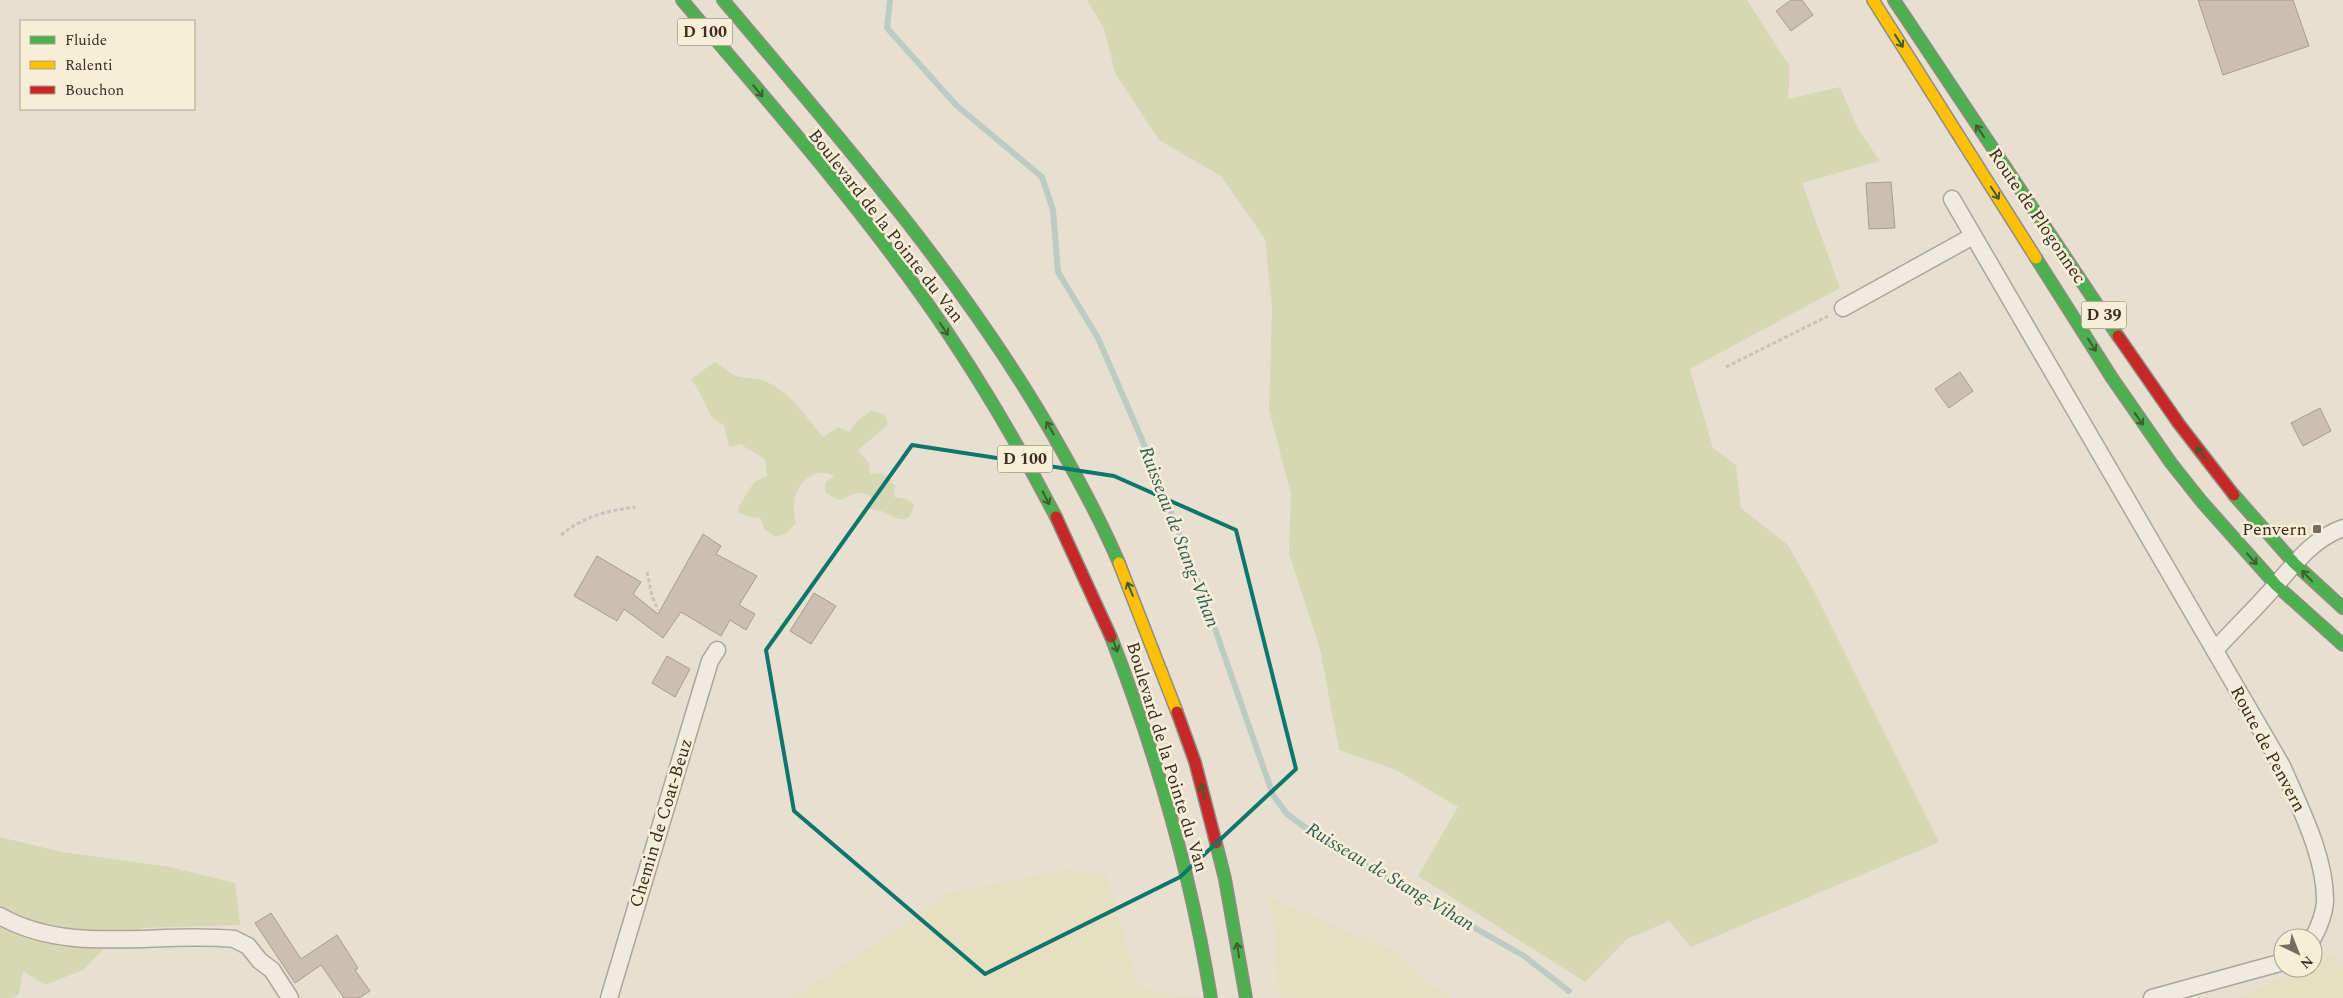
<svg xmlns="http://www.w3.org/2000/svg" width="2343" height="998" font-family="Spectral,serif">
  <rect width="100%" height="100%" fill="#e7e0d1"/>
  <g fill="#e6dfc2">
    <polygon points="1069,869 1107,874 1139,988 1205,998 793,998 948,893"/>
    <polygon points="1269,897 1391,950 1425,980 1452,998 1279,998 1275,932"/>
    <polygon points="2331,955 2343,967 2343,998 2239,998 2303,968 2313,968 2313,963"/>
  </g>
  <g fill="#d6d7b3">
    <polygon points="1087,0 1747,0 1790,67 1788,99 1840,87 1858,129 1880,161 1802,183 1840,288 1690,369 1713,448 1736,465 1741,508 1788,545 1816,595 1939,842 1691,947 1669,921 1627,939 1585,982 1418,876 1458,807 1396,770 1339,750 1320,649 1289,553 1291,494 1269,410 1272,307 1265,239 1221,176 1159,140 1115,73 1104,28"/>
    <path d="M 715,362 C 721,366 728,372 734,375 C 741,379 755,377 765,381 C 793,394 804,415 823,437 L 838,427 L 849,432 L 856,422 L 872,410 L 885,415 L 888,425 L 858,450 L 869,463 L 870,474 L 881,473 L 895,485 L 894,497 L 906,499 L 914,504 C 910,527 898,519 884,512 C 879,510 873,510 868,508 L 871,496 C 868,495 862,493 859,493 C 842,495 845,507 825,492 L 825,483 L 834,476 C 815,465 795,484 794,504 C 793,510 795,517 796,523 L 787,533 L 776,537 L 764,529 L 760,517 L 754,518 L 739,513 L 738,508 L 754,482 L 767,476 L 765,459 L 740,444 L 729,447 L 724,425 C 709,419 708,409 702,397 C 699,391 695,385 691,379 Z"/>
    <polygon points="0,837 62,852 170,867 235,883 240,925 142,928 107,945 83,970 45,985 23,971 19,994 11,998 0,998"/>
  </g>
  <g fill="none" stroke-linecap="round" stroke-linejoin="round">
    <polyline stroke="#bcccc2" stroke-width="6" points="890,0 887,28 956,105 1042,177 1053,210 1058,272 1098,338 1152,463 1206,603 1273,795 1287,814 1326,843 1524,956 1569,991"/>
  </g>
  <g fill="#cbbfb2" stroke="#a89c90">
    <polygon points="1791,0 1802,0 1813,15 1791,31 1776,11"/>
    <polygon points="2198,0 2293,0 2309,46 2223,75"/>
    <polygon points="1891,182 1895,228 1869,229 1866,183"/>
    <polygon points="1960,372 1973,391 1949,408 1935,389"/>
    <polygon points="2320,408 2331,431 2303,446 2291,423"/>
    <polygon points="703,534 721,546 716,554 757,576 739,605 755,614 746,630 730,620 721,636 681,612 663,638 624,609 617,621 574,596 597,556 641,582 633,594 658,614"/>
    <polygon points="814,593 836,606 811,644 790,631"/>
    <polygon points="667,656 690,669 675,697 652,683"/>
    <polygon points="271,913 301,959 337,935 358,968 355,970 370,991 359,998 344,998 321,965 295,983 255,923"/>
  </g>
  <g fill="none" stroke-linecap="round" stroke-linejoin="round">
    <g stroke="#ada599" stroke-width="19">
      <g id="street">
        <path d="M 1952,199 L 2282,766 C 2299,806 2326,857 2325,902 C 2324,915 2319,927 2313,938"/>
        <polyline points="1843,308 1973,236"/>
        <path d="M 2215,650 C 2235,628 2257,607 2276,585 C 2295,563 2314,538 2343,528"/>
        <path d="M 0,916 C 70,956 157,931 234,939 L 248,946 L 260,961 L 272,970 L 290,998"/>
        <polyline points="609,998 697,704 710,661 717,650"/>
        <polyline points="2152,998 2283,962"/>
      </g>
    </g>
    <g stroke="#928b80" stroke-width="14">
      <g id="fast">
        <path d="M 682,0 C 765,98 851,195 925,300 C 974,369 1017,442 1056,517"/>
        <path d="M 723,0 C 844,143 969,285 1061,449 C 1082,486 1102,523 1119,563"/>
        <polyline points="1894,0 2118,336"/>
        <polyline points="2036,258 2112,378 2171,463 2202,502 2276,585 2343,645"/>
        <polyline points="2234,495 2294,563 2343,608"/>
        <path d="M 1111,637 C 1156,753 1191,875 1211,998"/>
        <polyline points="1216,843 1225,879 1246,998"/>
      </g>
    </g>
    <g stroke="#928b80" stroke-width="14">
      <g id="slow">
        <polyline points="1873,0 2036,258"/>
        <polyline points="1119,563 1177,712"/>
      </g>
    </g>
    <g stroke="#928b80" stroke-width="14">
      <g id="jam">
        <polyline points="2118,336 2179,424 2234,495"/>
        <polyline points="1056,517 1111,637"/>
        <polyline points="1177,712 1195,762 1216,843"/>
      </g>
    </g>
    <g stroke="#c8c2b9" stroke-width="3" stroke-dasharray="4 2.5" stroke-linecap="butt">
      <polyline points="1726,367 1828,316"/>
      <path d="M 561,535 C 584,516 607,511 635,507"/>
      <polyline points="647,572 652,596 658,610"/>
    </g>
    <use href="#street" stroke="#efebe3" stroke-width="16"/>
    <use href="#fast" stroke="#4caf50" stroke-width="11"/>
    <use href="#slow" stroke="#ffc107" stroke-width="11"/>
    <use href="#jam" stroke="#c62828" stroke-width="11"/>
  </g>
  <defs><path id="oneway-shaft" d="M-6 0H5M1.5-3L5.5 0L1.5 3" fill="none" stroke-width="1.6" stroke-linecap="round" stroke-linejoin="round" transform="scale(1.25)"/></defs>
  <g stroke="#425b31">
    <use href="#oneway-shaft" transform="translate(1899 41) rotate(58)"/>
    <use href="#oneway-shaft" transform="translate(758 91) rotate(50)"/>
    <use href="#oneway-shaft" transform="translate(1980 131) rotate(-124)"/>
    <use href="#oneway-shaft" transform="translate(1995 193) rotate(57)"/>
    <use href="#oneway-shaft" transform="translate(944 329) rotate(56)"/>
    <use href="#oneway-shaft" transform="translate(2092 345) rotate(58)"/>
    <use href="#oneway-shaft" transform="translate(2139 419) rotate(55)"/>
    <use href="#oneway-shaft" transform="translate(1050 428) rotate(-120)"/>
    <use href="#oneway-shaft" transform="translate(2201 453) rotate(-128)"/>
    <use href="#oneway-shaft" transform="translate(1046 498) rotate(63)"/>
    <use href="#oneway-shaft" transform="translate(2252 559) rotate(48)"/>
    <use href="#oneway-shaft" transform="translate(2307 576) rotate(-134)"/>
    <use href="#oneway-shaft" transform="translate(1130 589) rotate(-112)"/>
    <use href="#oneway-shaft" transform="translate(1115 645) rotate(69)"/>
    <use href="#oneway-shaft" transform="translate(1203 791) rotate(-105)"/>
    <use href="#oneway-shaft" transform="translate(1238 950) rotate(-99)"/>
  </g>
  <path fill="none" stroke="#0f766e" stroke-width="4" stroke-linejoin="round" d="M 912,445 L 1114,476 L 1236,530 L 1296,769 L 1180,877 L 985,974 L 794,811 L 766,650 Z"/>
  <rect fill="#786c5e" stroke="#f7eed8" stroke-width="2" x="2312" y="524" width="10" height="10" rx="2.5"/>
  <g text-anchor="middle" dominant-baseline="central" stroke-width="5" stroke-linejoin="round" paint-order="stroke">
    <g fill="#f7eed8" stroke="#756857" stroke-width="1">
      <rect x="677.5" y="18.5" width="55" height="27" rx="4"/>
      <rect x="2081.5" y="301.5" width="45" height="27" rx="4"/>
      <rect x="997.5" y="445.5" width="55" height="27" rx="4"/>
    </g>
    <g font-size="16" font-weight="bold" fill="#3d2e20">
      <text x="705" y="32">D 100</text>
      <text x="2104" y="315">D 39</text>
      <text x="1025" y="459">D 100</text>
    </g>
    <g font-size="18" fill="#3d2e20" stroke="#f7eed8">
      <text transform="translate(2037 216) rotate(56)">Route de Plogonnec</text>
      <text transform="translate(886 226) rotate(52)">Boulevard de la Pointe du Van</text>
      <text transform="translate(2268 749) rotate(62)">Route de Penvern</text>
      <text transform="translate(1167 757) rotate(73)">Boulevard de la Pointe du Van</text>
      <text transform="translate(661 823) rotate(-73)">Chemin de Coat-Beuz</text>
    </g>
    <g font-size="18" fill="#3d2e20" stroke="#f7eed8" text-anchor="end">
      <text x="2307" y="529">Penvern</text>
    </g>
    <g font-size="19" font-style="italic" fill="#2f5d5a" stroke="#f7eed8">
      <text transform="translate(1179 537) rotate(69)">Ruisseau de Stang-Vihan</text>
      <text transform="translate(1390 877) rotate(31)">Ruisseau de Stang-Vihan</text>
    </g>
  </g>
  <rect x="20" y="20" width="175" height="90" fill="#f7eed8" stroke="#ada18e"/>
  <rect x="30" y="36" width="25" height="8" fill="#4caf50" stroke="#ada18e"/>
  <text x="65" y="45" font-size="15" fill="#3d2e20">Fluide</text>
  <rect x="30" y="61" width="25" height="8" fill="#ffc107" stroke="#ada18e"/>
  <text x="65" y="70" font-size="15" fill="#3d2e20">Ralenti</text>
  <rect x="30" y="86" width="25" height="8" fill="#c62828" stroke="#ada18e"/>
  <text x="65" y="95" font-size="15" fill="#3d2e20">Bouchon</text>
  <g transform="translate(2298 953) rotate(137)"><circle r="24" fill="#f7eed8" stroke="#ada18e"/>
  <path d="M0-4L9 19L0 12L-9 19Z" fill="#786c5e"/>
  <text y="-8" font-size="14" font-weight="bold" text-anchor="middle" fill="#3d2e20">N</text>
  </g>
</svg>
